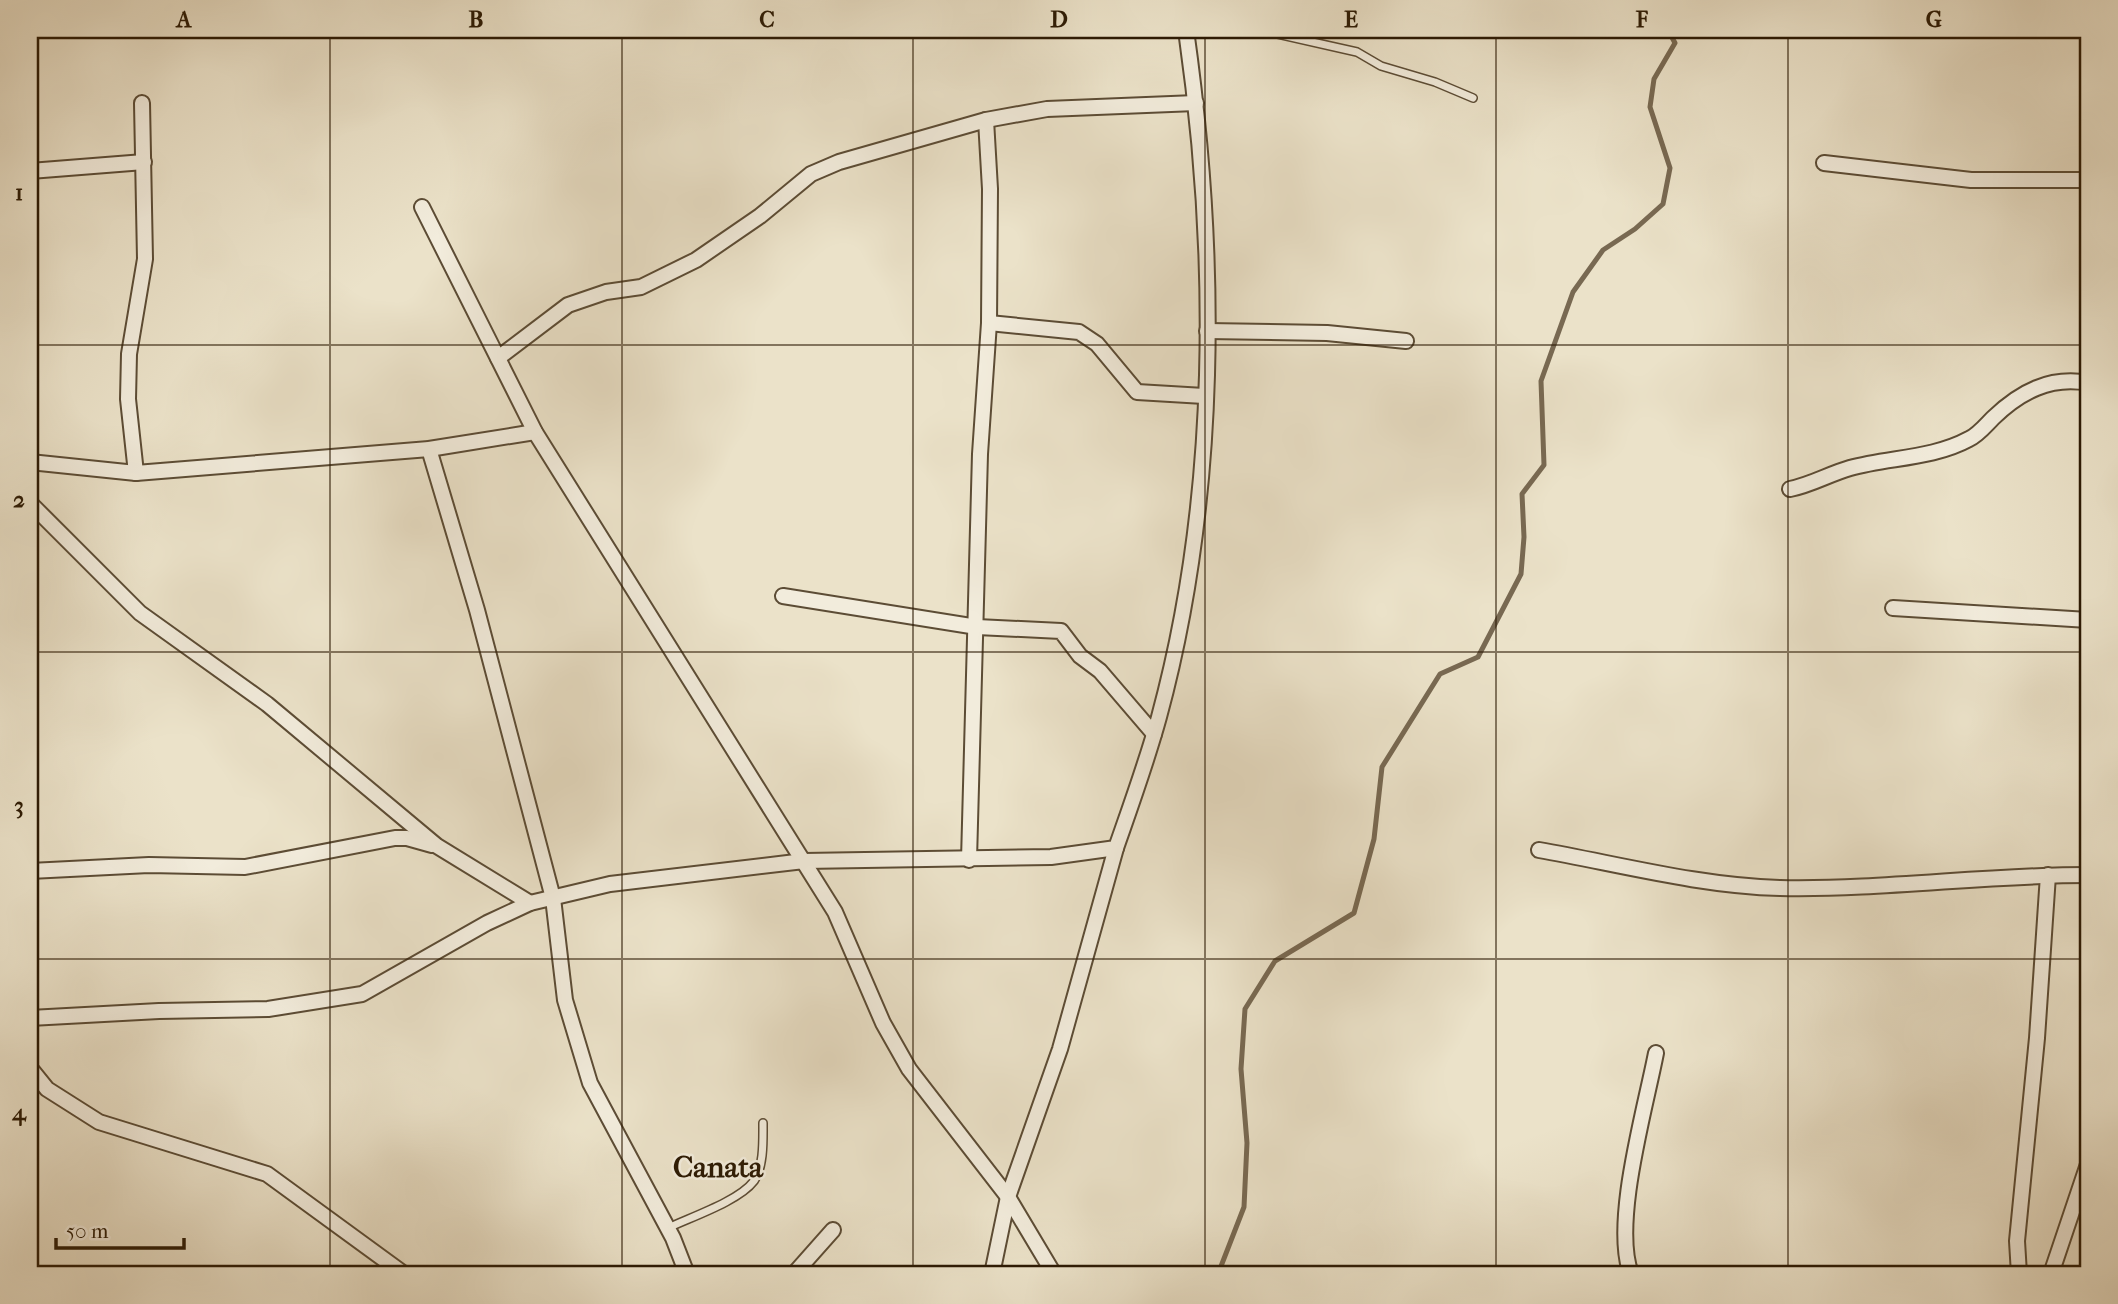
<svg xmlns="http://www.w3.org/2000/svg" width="2118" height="1304" font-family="'IM FELL French Canon',serif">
  <rect width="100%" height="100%" fill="#ebe2c9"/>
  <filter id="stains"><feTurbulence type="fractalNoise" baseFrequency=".00286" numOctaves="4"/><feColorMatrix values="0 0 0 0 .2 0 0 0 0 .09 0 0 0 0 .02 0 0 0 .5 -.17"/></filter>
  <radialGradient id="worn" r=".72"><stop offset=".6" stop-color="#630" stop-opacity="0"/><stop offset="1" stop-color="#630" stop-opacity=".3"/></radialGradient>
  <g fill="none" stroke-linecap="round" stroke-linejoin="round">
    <polyline stroke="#786952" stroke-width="5" points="1218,1274 1244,1207 1247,1143 1241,1069 1245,1009 1275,961 1354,913 1374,839 1382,767 1440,674 1478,657 1521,574 1524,537 1522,494 1544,465 1541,381 1573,292 1603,250 1635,229 1663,204 1670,168 1650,107 1654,79 1675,43 1668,30"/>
    <g stroke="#5c4c35" stroke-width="10">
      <g id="lane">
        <polyline points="1259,30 1357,52 1381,66 1435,82 1473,98"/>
        <path d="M 668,1228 C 691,1217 739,1201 754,1181 C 764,1167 763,1140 763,1123"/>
      </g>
    </g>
    <g stroke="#5c4c35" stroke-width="18">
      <g id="street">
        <polyline points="1824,163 1971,180 2088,180"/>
        <polyline points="30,171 144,162"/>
        <polyline points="422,207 535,432 835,912 883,1023 909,1069 1008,1197 1054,1274"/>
        <polyline points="989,323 1079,332 1097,344 1137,392 1204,396"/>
        <polyline points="1207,331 1327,333 1406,341"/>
        <polyline points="498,358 568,305 606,292 641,287 696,260 760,216 811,174 839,162 986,120 1047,109 1196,103"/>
        <polyline points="429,449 477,610 553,898 565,1000 590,1083 673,1238 687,1274"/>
        <polyline points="30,462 136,473 429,449 535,432"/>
        <polyline points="136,473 128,399 129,354 145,259 142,103"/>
        <path d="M 1790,489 C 1811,485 1829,474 1850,468 C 1889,457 1932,459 1969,439 C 1978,435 1986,425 1993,418 C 2020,392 2050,376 2088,383"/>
        <polyline points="30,503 140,613 267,704 437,846 530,903"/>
        <polyline points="783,596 977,627 1061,631 1080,656 1100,671 1154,734"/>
        <polyline points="1893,608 2088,620"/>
        <path d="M 1539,850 C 1618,864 1700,886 1780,888 C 1883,890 1985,875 2088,875"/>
        <polyline points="969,860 980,454 989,323 990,189 986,120"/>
        <polyline points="30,871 149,865 245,867 395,838 407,838 432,845"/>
        <path d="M 30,1018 L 159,1011 L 268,1009 L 362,994 L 487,923 L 530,903 L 610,884 L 804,861 L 1051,857 L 1116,848 C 1131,805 1147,761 1159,717 C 1219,496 1218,255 1186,30"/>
        <polyline points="30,1068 47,1089 99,1122 267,1174 404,1274"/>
        <polyline points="794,1274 833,1230"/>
        <polyline points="992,1274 1008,1197 1060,1049 1116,848"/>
        <path d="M 1631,1274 C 1612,1223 1645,1110 1656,1053"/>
        <polyline points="2019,1274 2017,1241 2037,1038 2048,875"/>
        <polyline points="2051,1274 2088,1164"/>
      </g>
    </g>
    <use href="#lane" stroke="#f2ecdc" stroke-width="7"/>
    <use href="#street" stroke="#f2ecdc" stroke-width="14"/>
  </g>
  <path fill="none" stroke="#2c1a04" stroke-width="2" stroke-opacity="0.55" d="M 330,30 L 330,1274M 622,30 L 622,1274M 913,30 L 913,1274M 1205,30 L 1205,1274M 1496,30 L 1496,1274M 1788,30 L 1788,1274M 30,345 L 2088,345M 30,652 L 2088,652M 30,959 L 2088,959"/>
  <g text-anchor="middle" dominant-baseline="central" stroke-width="5" stroke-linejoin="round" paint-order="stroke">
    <g font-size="30" font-weight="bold" fill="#2c1a04" stroke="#f2ecdc">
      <text x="718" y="1167">Canata</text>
    </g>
  </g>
  <rect width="2118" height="1304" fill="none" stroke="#ebe2c9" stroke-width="77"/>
  <path d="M56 1238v10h128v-10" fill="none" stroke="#2c1a04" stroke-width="3.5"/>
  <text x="66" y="1238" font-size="21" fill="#2c1a04" stroke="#f2ecdc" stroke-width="5" paint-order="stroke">50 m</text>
  <rect x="38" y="38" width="2042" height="1228" fill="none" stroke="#2c1a04" stroke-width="2.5"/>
  <g font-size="23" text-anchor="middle" font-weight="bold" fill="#2c1a04">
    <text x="184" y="27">A</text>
    <text x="476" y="27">B</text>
    <text x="767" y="27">C</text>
    <text x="1059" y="27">D</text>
    <text x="1351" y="27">E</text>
    <text x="1642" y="27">F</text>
    <text x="1934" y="27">G</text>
    <text x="19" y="200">1</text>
    <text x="19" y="507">2</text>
    <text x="19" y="813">3</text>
    <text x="19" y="1120">4</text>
  </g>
  <rect width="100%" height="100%" filter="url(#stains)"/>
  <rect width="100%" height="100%" fill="url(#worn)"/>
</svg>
